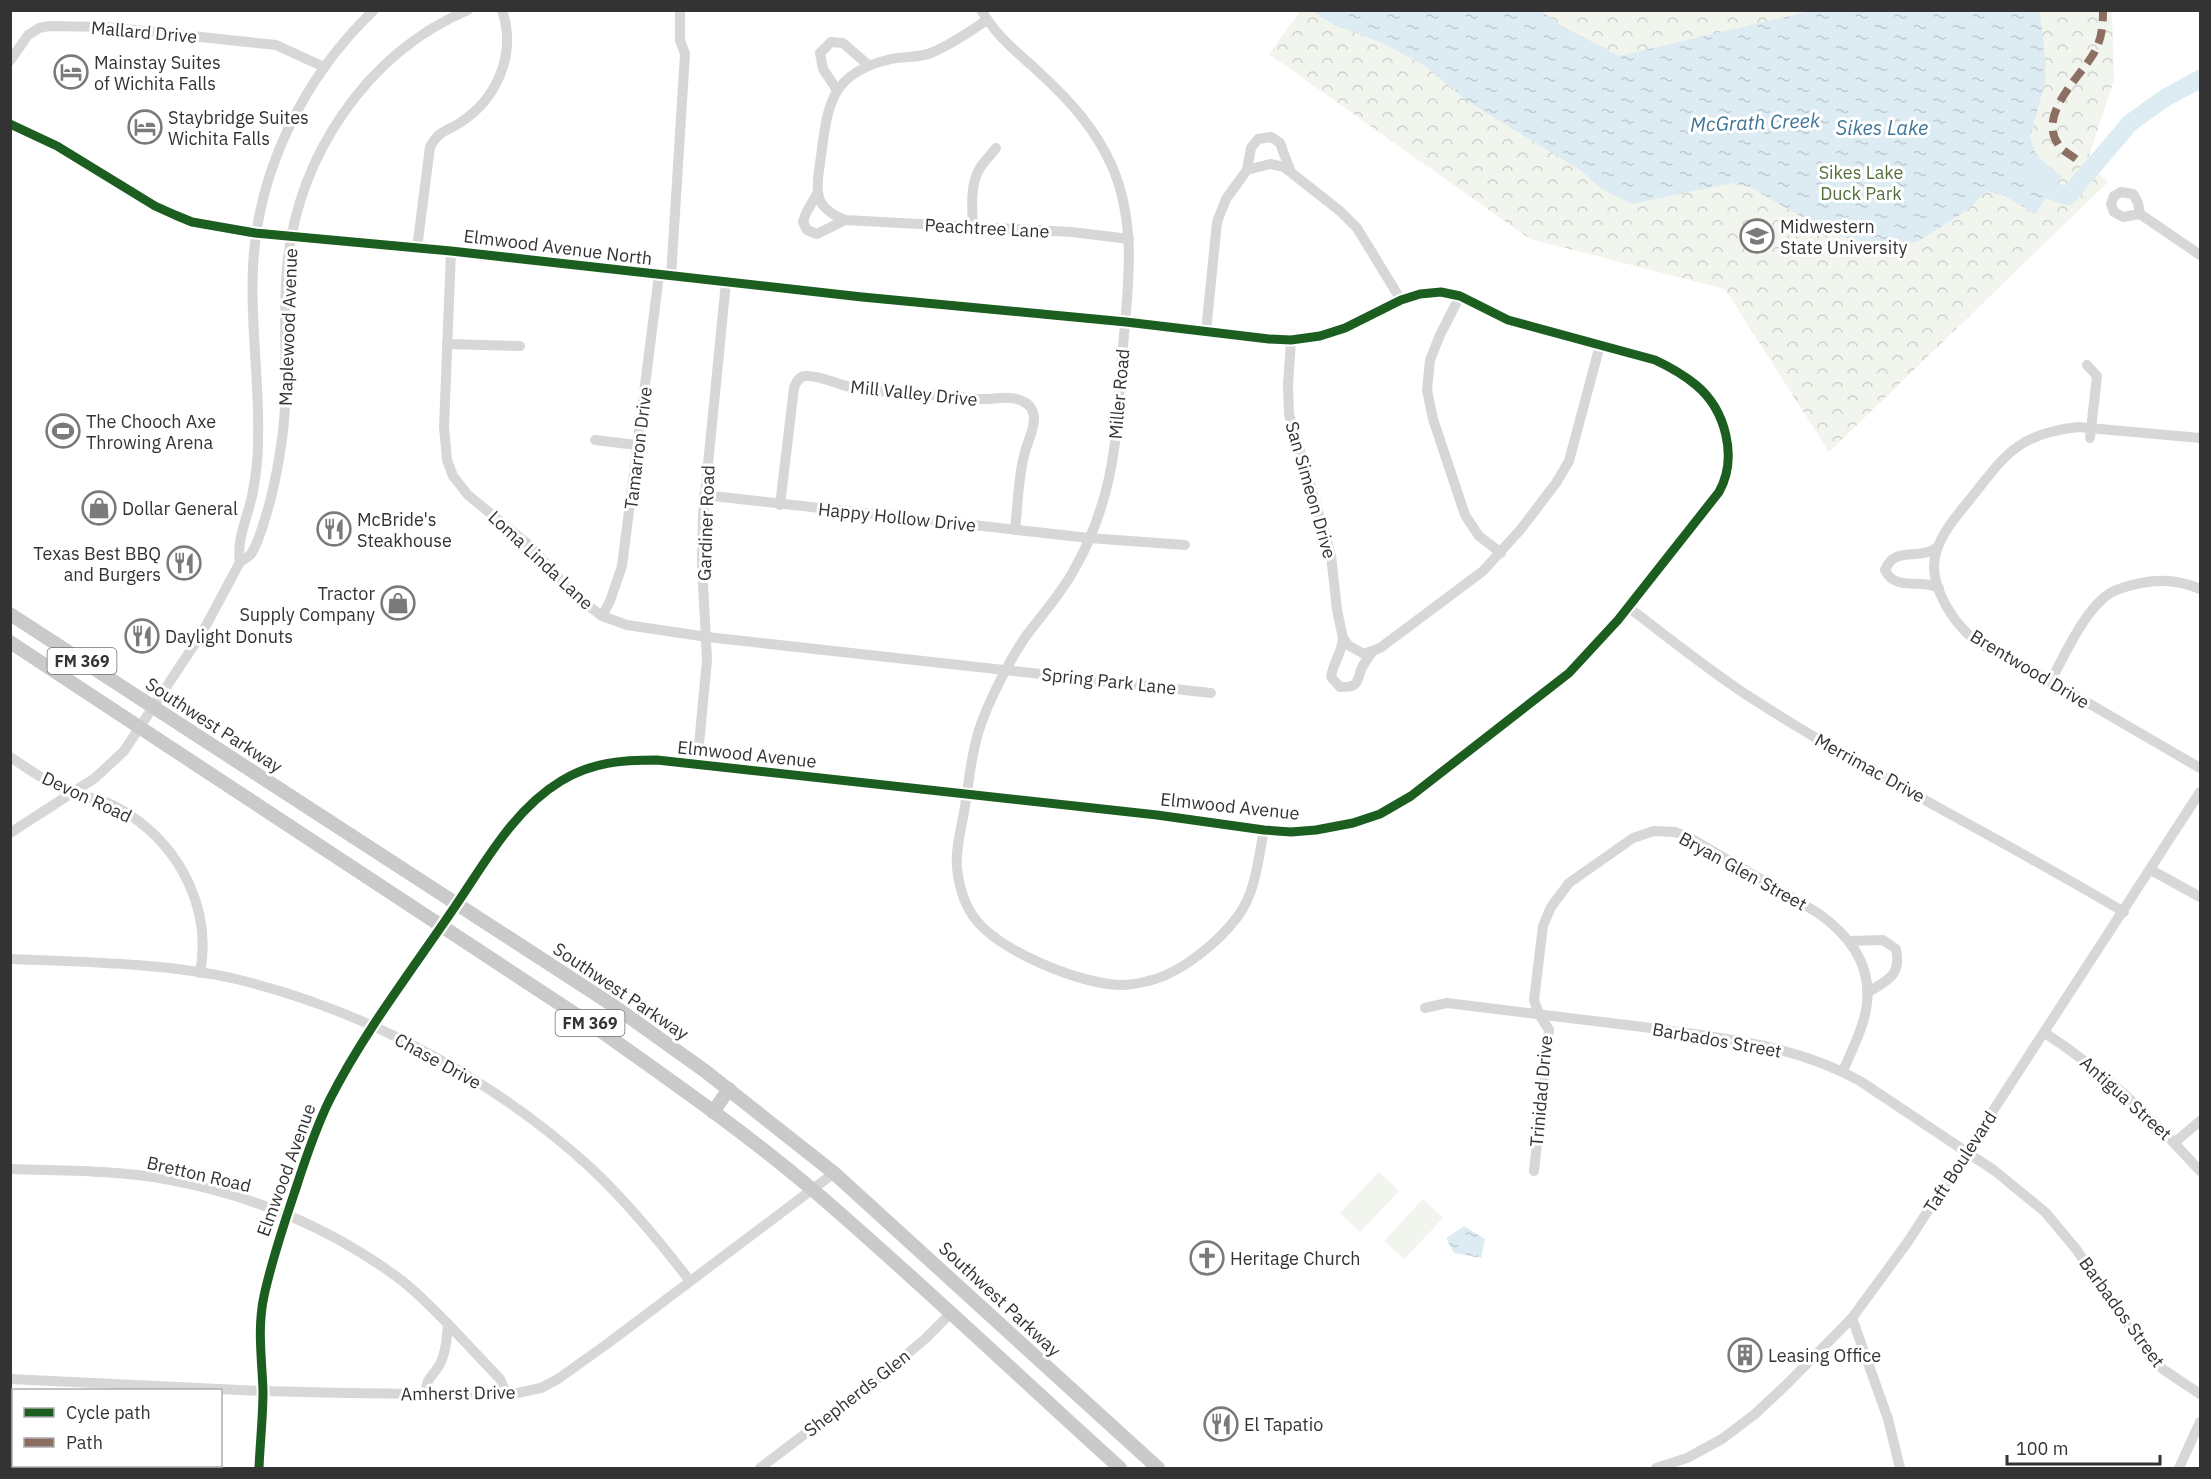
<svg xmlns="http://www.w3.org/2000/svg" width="2211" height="1479" font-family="'IBM Plex Sans',sans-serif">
  <defs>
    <pattern id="forest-crowns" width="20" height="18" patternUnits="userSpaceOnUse" patternTransform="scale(1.5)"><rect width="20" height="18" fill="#f1f5ed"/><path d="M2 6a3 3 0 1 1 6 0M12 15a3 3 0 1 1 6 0" fill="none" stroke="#cfd2cc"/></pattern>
    <pattern id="water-ripples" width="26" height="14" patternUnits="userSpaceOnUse" patternTransform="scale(1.5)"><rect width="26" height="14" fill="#ddebf3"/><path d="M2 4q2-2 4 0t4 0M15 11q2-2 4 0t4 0" fill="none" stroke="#becad1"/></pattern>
  </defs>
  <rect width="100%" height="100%" fill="#fff"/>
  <g fill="#f1f5ed">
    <polygon points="1379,1172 1399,1191 1360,1232 1340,1213"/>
    <polygon points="1423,1199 1443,1218 1404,1259 1384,1241"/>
  </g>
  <polygon fill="url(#forest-crowns)" points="1301,10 2112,11 2114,80 2087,162 2108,182 1829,452 1725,289 1530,239 1269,54"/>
  <g fill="url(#water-ripples)">
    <polygon points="1313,11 1541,11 1562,26 1619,56 1811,11 2040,11 2046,65 2045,82 2030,138 2036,155 2062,177 2035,214 2005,196 1987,191 1966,211 1917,242 1882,246 1841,236 1802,217 1750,187 1732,183 1632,204 1603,190 1580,170 1467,101 1424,65 1380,42 1334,25"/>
    <polygon points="1464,1226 1485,1239 1481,1258 1454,1253 1446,1238"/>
  </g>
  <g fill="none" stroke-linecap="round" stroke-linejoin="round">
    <polyline stroke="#ddebf3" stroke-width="18" points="2031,178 2052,191 2068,196 2130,123 2165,98 2200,79"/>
    <g stroke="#d7d7d7" stroke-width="10">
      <path d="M 981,10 C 1000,41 1018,52 1043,76 C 1071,102 1095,129 1111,164 C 1139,226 1127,293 1122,358 C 1119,388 1119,419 1114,449 C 1109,489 1095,533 1075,568 C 1062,593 1043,613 1026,636 C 1009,661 988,702 979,730 C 971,755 969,781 965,806 C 962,826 955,849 957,868 C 959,887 964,905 976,920 C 1002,952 1080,984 1121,985 C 1129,985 1140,983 1148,981 C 1180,974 1219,942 1238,916 C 1256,892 1258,859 1264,830"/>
      <path d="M 987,20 C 969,32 951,45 931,53 C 918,58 904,56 891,59 C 824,74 828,112 819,170 C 815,197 818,209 845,220 L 1072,232 L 1129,239"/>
      <polyline points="10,61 28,35 39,28 49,26 106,27 276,45 324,67"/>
      <polyline points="837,90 823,69 820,53 831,42 843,43 867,64"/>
      <path d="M 10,124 L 57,146 L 155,206 L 175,215 L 192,222 L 255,233 L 451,251 L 862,297 L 1126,322 L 1269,339 L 1291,340 L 1320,336 L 1345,328 L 1401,300 L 1420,294 L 1441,292 L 1460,296 L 1508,320 L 1655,360 C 1670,367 1684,375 1696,385 C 1726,410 1738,458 1719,492 L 1618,620 L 1569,673 L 1411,796 L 1380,814 L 1353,823 L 1316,830 L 1291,832 L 1264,830 L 1157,815 L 657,760 C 622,760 592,762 561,781 C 513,810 485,863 454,908 C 412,970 364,1032 330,1099 C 316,1127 306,1157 296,1188 C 284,1224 272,1259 264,1296 C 257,1329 262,1359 263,1391 C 263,1417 260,1443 259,1468"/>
      <polyline points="1247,170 1251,148 1258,139 1271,137 1280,143 1290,170"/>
      <polyline points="817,194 806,213 803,222 807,230 817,234 845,220"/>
      <polyline points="2140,214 2123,217 2114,212 2111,204 2114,196 2121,192 2133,194 2138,203 2140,214 2200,255"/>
      <path d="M 973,227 C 972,209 970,183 980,168 C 984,161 991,155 996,148"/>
      <path d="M 417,248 L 430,147 C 439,131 444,132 458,124 C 497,100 517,54 502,10"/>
      <polyline points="451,251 444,427 447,460 453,476 468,495 529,545 575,596 602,616 627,625 707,637 1211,693"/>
      <polyline points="671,277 685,54 680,40 680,10"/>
      <polyline points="1460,296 1440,335 1430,360 1427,390 1433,419 1465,515 1479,536 1501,553"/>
      <polyline points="1206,331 1217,222 1226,199 1247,170 1270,164 1284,167 1340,211 1357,228 1401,300"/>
      <polyline points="1291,340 1288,385 1289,414 1331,555 1337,610 1343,638 1348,645 1364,654 1380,648 1483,571 1521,529 1556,483 1569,461 1600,345"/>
      <polyline points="447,344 520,346"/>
      <polyline points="2087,365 2097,376 2090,438"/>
      <path d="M 2200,438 L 2078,427 C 2015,434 2004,457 1967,503 C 1952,521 1934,543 1934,566 C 1934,590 1951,618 1968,634 C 1987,651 2013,660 2035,672 C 2090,704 2145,736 2200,768"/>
      <polyline points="595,440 637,445"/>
      <polyline points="704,495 1089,538 1185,545"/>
      <path d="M 780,505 L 794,388 C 796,382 799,376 806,376 C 821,375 839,386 855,388 C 896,394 938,395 979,399 C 994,400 1010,394 1024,402 C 1029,404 1033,410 1034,416 C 1035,429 1028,440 1025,452 C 1018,476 1018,504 1015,530"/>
      <path d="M 1936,548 C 1918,561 1895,545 1885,570 C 1895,592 1921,578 1939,588"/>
      <path d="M 240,562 C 236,538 249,515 253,491 C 256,475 258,458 258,441 C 260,383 250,326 253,268 C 257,171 304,77 374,10"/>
      <path d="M 1628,607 C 1669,638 1709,671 1753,699 C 1873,776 2001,839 2124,912"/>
      <polyline points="602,616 610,601 622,566 659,275"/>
      <path d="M 1343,638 C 1342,653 1333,663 1331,677 L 1340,687 C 1357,687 1356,685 1361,670 C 1363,664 1368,658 1372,652"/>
      <path d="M 2050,682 C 2065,655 2084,610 2110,593 C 2120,588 2130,585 2141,583 C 2161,579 2182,581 2200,589"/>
      <path d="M 10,757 C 29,769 49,784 70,793 C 78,796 88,797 97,799 C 107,801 120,809 130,815 C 182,850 212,911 200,973"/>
      <polyline points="697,766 707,660 702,564 703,515 726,282"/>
      <path d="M 10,833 L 95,778 L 124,751 L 202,633 L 240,562 C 243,560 249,557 251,554 C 259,543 267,512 271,498 C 278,468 284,436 285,404 C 287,359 283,313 287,268 C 297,158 365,54 468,10"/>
      <polyline points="2151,870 2200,897"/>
      <path d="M 1850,941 L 1883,940 L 1896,949 C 1902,976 1887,980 1867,993"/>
      <path d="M 10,959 C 83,962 166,963 236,979 C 365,1010 494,1079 592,1169 C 628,1203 660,1242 690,1281"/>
      <path d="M 1425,1008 L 1447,1003 C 1512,1011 1577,1019 1643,1027 C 1717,1037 1794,1044 1860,1081 L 1995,1171 L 2045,1212 L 2076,1249 L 2151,1358 L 2164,1370 L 2200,1394"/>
      <path d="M 2045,1033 C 2105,1072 2152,1118 2200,1171"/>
      <polyline points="2174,1143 2200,1121"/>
      <path d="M 10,1169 C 61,1171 115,1170 165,1179 C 250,1194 332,1228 401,1280 C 418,1293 433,1309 448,1324 C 447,1337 446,1352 440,1364 C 433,1377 425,1378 426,1394"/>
      <path d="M 1534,1171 L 1549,1030 L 1539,1014 L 1534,1000 L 1543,926 L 1551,907 L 1569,883 L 1633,838 L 1654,831 L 1675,832 L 1687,836 L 1818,913 C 1859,942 1879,979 1861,1028 C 1856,1043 1849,1057 1843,1071"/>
      <polyline points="1852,1318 1888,1419 1900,1468"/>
      <polyline points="448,1324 500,1379 507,1395"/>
      <polyline points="10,1379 263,1391 346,1393 507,1395 541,1388 558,1379 607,1344 834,1173"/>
      <polyline points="760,1468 884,1374 926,1338 950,1314"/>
      <polyline points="1656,1468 1687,1458 1722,1439 1755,1414 1787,1384 1852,1318 1907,1243 2200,792"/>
      <polyline points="2179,1468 2200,1422"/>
    </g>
    <g stroke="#cacaca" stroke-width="14">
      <polyline points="10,614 614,1006 705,1071 834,1173 1158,1468"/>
      <path d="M 10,642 L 598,1029 C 671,1081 745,1132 813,1190 C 918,1280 1018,1376 1120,1468"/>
      <polyline points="713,1112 729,1089"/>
    </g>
    <path stroke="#8d6e63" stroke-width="8" stroke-dasharray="15 8" stroke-linecap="butt" d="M 2076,159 C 2071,155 2061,150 2058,144 C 2037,113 2082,76 2095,51 C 2102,38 2103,25 2103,10"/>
    <g stroke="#fff" stroke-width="13">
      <path id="cycleway" d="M 10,124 L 57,146 L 155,206 L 175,215 L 192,222 L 255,233 L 451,251 L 862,297 L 1126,322 L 1269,339 L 1291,340 L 1320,336 L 1345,328 L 1401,300 L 1420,294 L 1441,292 L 1460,296 L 1508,320 L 1655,360 C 1670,367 1684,375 1696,385 C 1726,410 1738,458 1719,492 L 1618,620 L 1569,673 L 1411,796 L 1380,814 L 1353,823 L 1316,830 L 1291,832 L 1264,830 L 1157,815 L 657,760 C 622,760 592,762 561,781 C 513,810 485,863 454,908 C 412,970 364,1032 330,1099 C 316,1127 306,1157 296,1188 C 284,1224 272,1259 264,1296 C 257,1329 262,1359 263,1391 C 263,1417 260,1443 259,1468"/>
    </g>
    <use href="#cycleway" stroke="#1b5e20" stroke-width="9"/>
  </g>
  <defs>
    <g id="hotel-ring" transform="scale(1.725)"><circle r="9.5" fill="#fff" stroke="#7a7a7a" stroke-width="1.5"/><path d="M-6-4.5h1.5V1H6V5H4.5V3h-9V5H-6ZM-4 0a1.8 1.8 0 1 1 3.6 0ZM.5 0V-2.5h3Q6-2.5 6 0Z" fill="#7a7a7a"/></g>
    <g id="university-ring" transform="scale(1.725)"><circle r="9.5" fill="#fff" stroke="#7a7a7a" stroke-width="1.5"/><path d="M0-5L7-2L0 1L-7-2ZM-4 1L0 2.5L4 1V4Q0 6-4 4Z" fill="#7a7a7a"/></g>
    <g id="stadium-ring" transform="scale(1.725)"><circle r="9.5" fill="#fff" stroke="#7a7a7a" stroke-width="1.5"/><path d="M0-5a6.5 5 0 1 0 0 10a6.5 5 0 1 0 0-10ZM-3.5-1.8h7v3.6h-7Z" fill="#7a7a7a"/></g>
    <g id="shop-ring" transform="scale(1.725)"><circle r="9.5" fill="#fff" stroke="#7a7a7a" stroke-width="1.5"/><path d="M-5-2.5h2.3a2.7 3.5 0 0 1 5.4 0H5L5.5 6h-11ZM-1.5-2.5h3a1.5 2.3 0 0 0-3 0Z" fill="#7a7a7a"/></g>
    <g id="restaurant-ring" transform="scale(1.725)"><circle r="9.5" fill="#fff" stroke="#7a7a7a" stroke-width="1.5"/><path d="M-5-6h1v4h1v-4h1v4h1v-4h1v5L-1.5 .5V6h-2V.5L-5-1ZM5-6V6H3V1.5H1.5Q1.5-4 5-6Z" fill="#7a7a7a"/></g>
    <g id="church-ring" transform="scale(1.725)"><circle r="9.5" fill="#fff" stroke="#7a7a7a" stroke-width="1.5"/><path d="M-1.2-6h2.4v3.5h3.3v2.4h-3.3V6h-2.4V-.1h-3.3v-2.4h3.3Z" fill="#7a7a7a"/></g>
    <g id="building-ring" transform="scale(1.725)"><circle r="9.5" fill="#fff" stroke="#7a7a7a" stroke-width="1.5"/><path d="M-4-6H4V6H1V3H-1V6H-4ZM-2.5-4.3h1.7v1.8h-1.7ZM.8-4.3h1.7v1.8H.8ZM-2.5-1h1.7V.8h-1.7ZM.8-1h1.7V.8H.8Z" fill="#7a7a7a"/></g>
  </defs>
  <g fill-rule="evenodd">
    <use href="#hotel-ring" x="71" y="72"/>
    <use href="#hotel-ring" x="145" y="127"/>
    <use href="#university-ring" x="1757" y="236"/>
    <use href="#stadium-ring" x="63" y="431"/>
    <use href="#shop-ring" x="99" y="508"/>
    <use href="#restaurant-ring" x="334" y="529"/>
    <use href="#restaurant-ring" x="184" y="563"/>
    <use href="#shop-ring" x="398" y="603"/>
    <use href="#restaurant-ring" x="142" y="636"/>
    <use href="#church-ring" x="1207" y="1258"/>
    <use href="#building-ring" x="1745" y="1355"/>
    <use href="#restaurant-ring" x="1221" y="1424"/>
  </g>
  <g text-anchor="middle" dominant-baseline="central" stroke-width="6" stroke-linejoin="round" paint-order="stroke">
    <g fill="#fff" stroke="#707070" stroke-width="1.5">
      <rect x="47.5" y="648" width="69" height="26" rx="4.5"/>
      <rect x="555.5" y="1010" width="69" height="26" rx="4.5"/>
    </g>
    <g font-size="16" font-weight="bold" fill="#333">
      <text x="82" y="661">FM 369</text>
      <text x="590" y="1023">FM 369</text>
    </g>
    <g font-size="18" fill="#333" stroke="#fff">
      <text transform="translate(144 32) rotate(5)">Mallard Drive</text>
      <text transform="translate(987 228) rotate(3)">Peachtree Lane</text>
      <text transform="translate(558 247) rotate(7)">Elmwood Avenue North</text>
      <text transform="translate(288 327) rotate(-88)">Maplewood Avenue</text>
      <text transform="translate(914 393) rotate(6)">Mill Valley Drive</text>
      <text transform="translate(1119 394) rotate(-85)">Miller Road</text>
      <text transform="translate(638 448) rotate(-83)">Tamarron Drive</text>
      <text transform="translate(1311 490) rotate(74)">San Simeon Drive</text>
      <text transform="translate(897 517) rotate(6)">Happy Hollow Drive</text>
      <text transform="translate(706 523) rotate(-88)">Gardiner Road</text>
      <text transform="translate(541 560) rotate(43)">Loma Linda Lane</text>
      <text transform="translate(2030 669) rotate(31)">Brentwood Drive</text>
      <text transform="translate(1109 681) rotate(6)">Spring Park Lane</text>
      <text transform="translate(214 725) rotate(33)">Southwest Parkway</text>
      <text transform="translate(747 754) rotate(6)">Elmwood Avenue</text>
      <text transform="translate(1870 768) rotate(29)">Merrimac Drive</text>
      <text transform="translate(87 797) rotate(25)">Devon Road</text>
      <text transform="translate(1230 806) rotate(6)">Elmwood Avenue</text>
      <text transform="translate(1743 871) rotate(29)">Bryan Glen Street</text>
      <text transform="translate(621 991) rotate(34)">Southwest Parkway</text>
      <text transform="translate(1717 1040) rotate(10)">Barbados Street</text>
      <text transform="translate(438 1061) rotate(29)">Chase Drive</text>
      <text transform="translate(1541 1091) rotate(-85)">Trinidad Drive</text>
      <text transform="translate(2126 1098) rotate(42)">Antigua Street</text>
      <text transform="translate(1960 1162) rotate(-57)">Taft Boulevard</text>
      <text transform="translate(286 1170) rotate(-70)">Elmwood Avenue</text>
      <text transform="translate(199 1174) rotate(13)">Bretton Road</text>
      <text transform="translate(1000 1299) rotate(43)">Southwest Parkway</text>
      <text transform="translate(2122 1312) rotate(54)">Barbados Street</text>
      <text transform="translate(458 1393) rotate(-1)">Amherst Drive</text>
      <text transform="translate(857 1393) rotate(-38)">Shepherds Glen</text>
    </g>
    <g font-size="18" fill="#333" stroke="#fff" text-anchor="start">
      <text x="94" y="62">Mainstay Suites<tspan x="94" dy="21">of Wichita Falls</tspan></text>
      <text x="168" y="117">Staybridge Suites<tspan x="168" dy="21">Wichita Falls</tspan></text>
      <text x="1780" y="226">Midwestern<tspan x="1780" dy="21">State University</tspan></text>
      <text x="86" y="421">The Chooch Axe<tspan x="86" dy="21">Throwing Arena</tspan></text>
      <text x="122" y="508">Dollar General</text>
      <text x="357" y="519">McBride's<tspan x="357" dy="21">Steakhouse</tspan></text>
      <text x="161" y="553" text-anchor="end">Texas Best BBQ<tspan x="161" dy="21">and Burgers</tspan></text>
      <text x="375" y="593" text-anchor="end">Tractor<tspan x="375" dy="21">Supply Company</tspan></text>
      <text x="165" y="636">Daylight Donuts</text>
      <text x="1230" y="1258">Heritage Church</text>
      <text x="1768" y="1355">Leasing Office</text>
      <text x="1244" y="1424">El Tapatio</text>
    </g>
    <g font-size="18" fill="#56703f" stroke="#fff">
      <text x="1861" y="172">Sikes Lake<tspan x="1861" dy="21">Duck Park</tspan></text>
    </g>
    <g font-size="20" font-style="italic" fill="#3f7597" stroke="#fff">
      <text transform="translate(1755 122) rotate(-2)">McGrath Creek</text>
      <text x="1882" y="127">Sikes Lake</text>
    </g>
  </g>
  <rect width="2211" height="1479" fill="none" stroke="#333333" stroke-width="24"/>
  <rect x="12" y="1389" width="210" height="78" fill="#ffffff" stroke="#adadad" stroke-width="1.5"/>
  <rect x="24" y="1408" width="30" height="9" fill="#1b5e20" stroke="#adadad" stroke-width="1.5"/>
  <text x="66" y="1419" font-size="18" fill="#333333">Cycle path</text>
  <rect x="24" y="1438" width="30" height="9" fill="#8d6e63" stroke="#adadad" stroke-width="1.5"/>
  <text x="66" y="1449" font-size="18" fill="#333333">Path</text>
  <path d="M2007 1455v9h153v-9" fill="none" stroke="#333333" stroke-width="3"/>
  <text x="2016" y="1455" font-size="18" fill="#333333" stroke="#ffffff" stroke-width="4.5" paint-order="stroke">100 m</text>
</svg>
